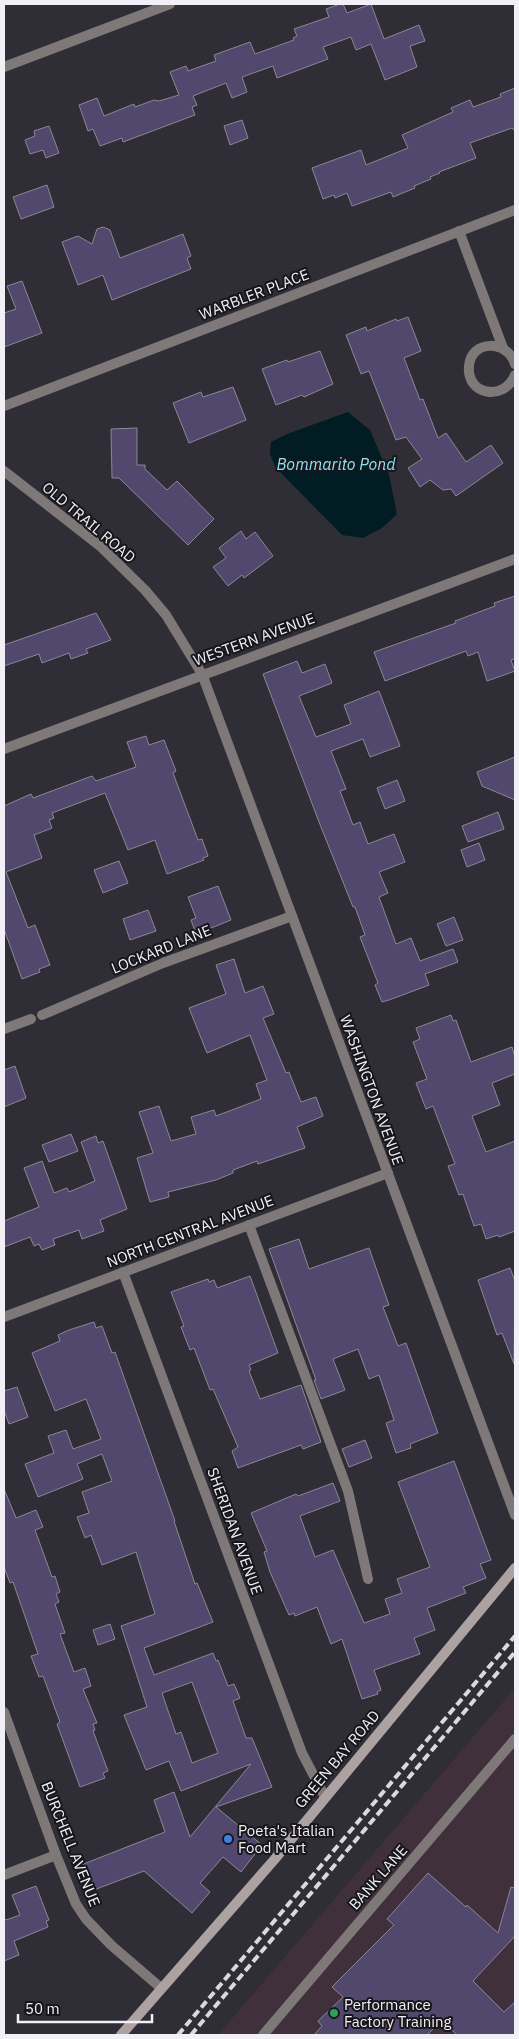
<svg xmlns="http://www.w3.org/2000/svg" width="519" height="2039" font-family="'IBM Plex Sans',sans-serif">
  <rect width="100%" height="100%" fill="#2f2d36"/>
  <polygon fill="#40303b" points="515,1688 515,2035 218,2035"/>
  <polygon fill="#011d23" points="348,412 370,430 389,475 397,514 382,528 363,538 342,535 276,468 270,454 271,442 287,434"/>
  <g fill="#52486d" stroke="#8a8893" fill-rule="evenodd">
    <polygon points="340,4 343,4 347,13 371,4 384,39 419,25 425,41 410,46 417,67 385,80 371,44 356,50 351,37 323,47 328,59 277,78 273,66 242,77 247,92 232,98 226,83 193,96 197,105 192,107 195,115 123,142 122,138 100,146 93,129 88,131 79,105 97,98 104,116 134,104 135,107 154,100 159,101 179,95 170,72 186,66 188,71 216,61 214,55 250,42 255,54 294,40 293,38 297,36 294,29 329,17 326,9"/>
    <polygon points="515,88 515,131 512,128 470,143 476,158 439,172 440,173 430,177 431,179 414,186 415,188 393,197 391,192 352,206 347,193 335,198 334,195 323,199 312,168 361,150 366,165 408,148 402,135 453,112 451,108 470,100 473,107 501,97 500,94"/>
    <polygon points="242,120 248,138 230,145 224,126"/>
    <polygon points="49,126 59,153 46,158 43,150 30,154 25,140 35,136 34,131"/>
    <polygon points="47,185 54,207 21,219 13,197"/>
    <polygon points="103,227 110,230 120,258 183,234 191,256 187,258 191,269 112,300 103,275 78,285 62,242 78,236 92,244 97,229"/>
    <polygon points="22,281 42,333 4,347 4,313 16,309 7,286"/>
    <polygon points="408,317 421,351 404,358 420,400 423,399 438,438 446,433 466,462 491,445 503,463 456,496 451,489 443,490 430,480 420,487 408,468 422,459 406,437 396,440 369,371 361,374 346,335 366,327 367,331 396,319 397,321"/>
    <polygon points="320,351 333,384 304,397 302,395 276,405 262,369 287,360 288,362"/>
    <polygon points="233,387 246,420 189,443 173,403 201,392 203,397"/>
    <polygon points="137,428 137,465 145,465 145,469 167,490 177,481 214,519 188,545 119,478 112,478 111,429"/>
    <polygon points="241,531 246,539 255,532 273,556 244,578 242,575 228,586 213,567 226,558 219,548"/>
    <polygon points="515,596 515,659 511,660 515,671 487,681 478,652 468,656 466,651 385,681 374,652 456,623 455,621 495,606 494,603"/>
    <polygon points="96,613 111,640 86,649 88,653 71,659 69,653 42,663 39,654 4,666 4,645"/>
    <polygon points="297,661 302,673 325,664 332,683 299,696 316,737 351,724 344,705 379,691 400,746 370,757 363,739 331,751 346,789 340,791 353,825 360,822 368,844 394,834 405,862 379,872 388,893 379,897 396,944 411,938 420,961 453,949 458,962 425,974 429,985 389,1000 382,1002 375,985 378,983 360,937 365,935 355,907 353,907 319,822 263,674"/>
    <polygon points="146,736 149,745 164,740 176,771 173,773 198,840 202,839 208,856 203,858 204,860 167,874 155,840 128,850 105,793 52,813 54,818 49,820 52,828 34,835 42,858 6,872 28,928 35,925 50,965 39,969 40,972 22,979 4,929 4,806 31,794 33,798 92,776 96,781 136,767 127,742"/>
    <polygon points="515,757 515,800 482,786 477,772"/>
    <polygon points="397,780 405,801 385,809 377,788"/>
    <polygon points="498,812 504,829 468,842 462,826"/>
    <polygon points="479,843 485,860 467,867 461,850"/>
    <polygon points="119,861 128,883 103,893 94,870"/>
    <polygon points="218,886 231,920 196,934 191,920 196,918 188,897"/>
    <polygon points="148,910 156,931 130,940 123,919"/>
    <polygon points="454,917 463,940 446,946 437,924"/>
    <polygon points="234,959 245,993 263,986 274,1014 263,1018 286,1073 289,1072 301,1102 316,1097 323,1116 297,1127 305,1148 258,1164 257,1161 233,1170 233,1173 216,1180 168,1192 169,1197 150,1202 137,1158 153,1153 139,1112 159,1106 171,1141 196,1134 191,1117 214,1110 216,1116 261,1099 256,1084 267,1080 250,1035 207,1053 189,1008 226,994 216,965"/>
    <polygon points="451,1015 453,1021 456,1020 471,1062 512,1047 515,1057 515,1074 492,1083 500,1105 472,1116 486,1152 515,1141 515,1231 499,1237 498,1235 486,1239 481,1224 474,1226 463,1194 459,1195 448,1166 455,1164 433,1106 426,1109 416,1083 427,1079 413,1042 420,1039 416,1028"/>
    <polygon points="15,1066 26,1098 4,1107 4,1070"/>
    <polygon points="71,1134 78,1151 49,1162 42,1145"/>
    <polygon points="96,1136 98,1143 103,1141 127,1209 100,1220 104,1231 82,1239 79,1230 53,1239 55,1245 42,1250 39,1244 34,1246 30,1237 4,1247 4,1221 39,1207 24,1168 42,1161 54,1193 67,1188 69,1192 95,1181 81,1142"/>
    <polygon points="299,1239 309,1269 369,1248 389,1305 383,1307 398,1346 406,1343 438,1433 410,1444 411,1448 396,1453 386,1423 394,1420 379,1375 369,1379 358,1349 333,1359 345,1390 321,1399 314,1380 316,1380 269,1249"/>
    <polygon points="510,1268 515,1281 514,1364 502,1333 497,1335 478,1280"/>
    <polygon points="250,1276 278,1353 249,1365 251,1370 249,1371 260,1399 301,1385 321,1442 303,1449 301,1445 238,1468 232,1451 238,1447 213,1389 210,1390 194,1348 190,1350 181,1327 184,1326 171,1292 208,1279 209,1282 214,1280 217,1288"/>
    <path d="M 94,1322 L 96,1328 L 102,1326 L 112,1353 L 115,1352 L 175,1521 L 174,1521 L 195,1584 L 197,1583 L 213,1622 L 144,1648 L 154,1675 L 213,1653 L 216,1661 L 218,1660 L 228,1686 L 234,1684 L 240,1698 L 233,1701 L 246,1738 L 252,1738 L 272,1787 L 216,1807 L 262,1845 L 241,1872 L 223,1857 L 200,1883 L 210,1892 L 192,1913 L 144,1871 L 91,1891 L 81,1865 L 165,1832 L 154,1800 L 174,1792 L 190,1837 L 251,1764 L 181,1791 L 169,1761 L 146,1770 L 124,1715 L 147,1707 L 121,1626 L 155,1614 L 136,1552 L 102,1565 L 91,1535 L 85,1538 L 77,1517 L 89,1513 L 82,1492 L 112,1481 L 102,1454 L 77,1464 L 83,1479 L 38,1497 L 25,1464 L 54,1453 L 48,1436 L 66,1430 L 73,1449 L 101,1439 L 86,1399 L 55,1411 L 32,1353 L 60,1341 L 58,1335 L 69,1330 ZM 192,1682 L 218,1753 L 192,1763 L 181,1732 L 176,1734 L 162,1693 Z"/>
    <polygon points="17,1387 28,1417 9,1424 4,1410 4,1391"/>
    <polygon points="365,1440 372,1458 349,1467 342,1449"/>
    <polygon points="454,1461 491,1560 480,1564 486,1578 463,1587 466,1593 427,1608 435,1630 414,1638 420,1654 374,1670 381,1690 377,1692 378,1694 362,1699 342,1639 331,1644 317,1607 295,1616 294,1613 289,1615 270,1572 264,1552 267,1551 251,1513 296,1494 298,1496 333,1483 340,1501 300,1516 315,1557 333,1550 364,1623 390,1614 385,1599 402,1593 397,1579 430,1567 398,1482"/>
    <polygon points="4,1489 16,1518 36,1510 43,1527 35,1530 52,1577 55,1576 60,1592 56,1594 59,1602 55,1604 65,1633 60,1634 74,1672 85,1668 91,1686 83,1689 97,1723 93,1724 95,1730 93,1731 108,1771 103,1773 105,1778 80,1787 57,1724 60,1722 43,1676 39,1677 31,1656 38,1654 13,1582 10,1583 4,1567"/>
    <polygon points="110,1624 115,1639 98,1645 93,1630"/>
    <polygon points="428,1873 466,1907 467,1905 498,1933 511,1887 515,1888 515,1936 473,1981 504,2012 515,2002 515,2035 457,2035 442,2020 427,2035 314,2035 322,2026 318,2021 343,1997 332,1987 394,1925 387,1919"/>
    <polygon points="36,1886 49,1920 46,1921 48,1927 14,1941 19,1955 4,1961 4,1918 6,1920 20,1915 12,1895"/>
  </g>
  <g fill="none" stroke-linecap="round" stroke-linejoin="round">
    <g stroke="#7e7878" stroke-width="10">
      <polyline points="42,1015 163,963 292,916"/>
      <polyline points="4,1029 31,1019"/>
      <polyline points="249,1225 348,1491 368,1579"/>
    </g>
    <g stroke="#7e7878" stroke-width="10">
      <polyline points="4,67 170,4"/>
      <polyline points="459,231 503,348"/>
      <path d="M 515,364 C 508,340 471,339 469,366 C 466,395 504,402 515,375"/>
      <polyline points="4,406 515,210"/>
      <polyline points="4,471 100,546 145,590 166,615 202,674 515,1515"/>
      <polyline points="4,749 515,559"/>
      <polyline points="123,1272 302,1753 325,1797"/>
      <polyline points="4,1317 388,1173"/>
      <polyline points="4,1712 56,1855 76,1904 86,1919 111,1945 161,1988"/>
      <polyline points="4,1875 56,1855"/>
      <polyline points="263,2035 515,1739"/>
    </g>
    <polyline stroke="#aca2a1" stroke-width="10" points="121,2035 274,1860 515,1568"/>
    <g stroke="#dad9df" stroke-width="4" stroke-dasharray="8 4" stroke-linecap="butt">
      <polyline points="178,2035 515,1636"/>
      <polyline points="191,2035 515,1652"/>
    </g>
  </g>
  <circle fill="#3f7fe0" stroke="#17161a" stroke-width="2" cx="228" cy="1839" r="5"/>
  <circle fill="#2e9e5b" stroke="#17161a" stroke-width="2" cx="334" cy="2013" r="5"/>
  <g text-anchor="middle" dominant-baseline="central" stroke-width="4" stroke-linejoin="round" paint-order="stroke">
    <g font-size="15" fill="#f1f0f6" stroke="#17161a">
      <text transform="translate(254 294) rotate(-21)">WARBLER PLACE</text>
      <text transform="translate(89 522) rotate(40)">OLD TRAIL ROAD</text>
      <text transform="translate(254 639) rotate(-20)">WESTERN AVENUE</text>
      <text transform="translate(161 949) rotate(-22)">LOCKARD LANE</text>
      <text transform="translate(372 1090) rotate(70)">WASHINGTON AVENUE</text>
      <text transform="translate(190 1231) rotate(-21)">NORTH CENTRAL AVENUE</text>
      <text transform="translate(235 1531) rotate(70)">SHERIDAN AVENUE</text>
      <text transform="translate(337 1759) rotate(-50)">GREEN BAY ROAD</text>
      <text transform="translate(71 1844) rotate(68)">BURCHELL AVENUE</text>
      <text transform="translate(378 1877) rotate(-49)">BANK LANE</text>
    </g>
    <g font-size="15" fill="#f1f0f6" stroke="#17161a" text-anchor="start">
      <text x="238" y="1830">Poeta's Italian<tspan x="238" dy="17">Food Mart</tspan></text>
      <text x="344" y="2004">Performance<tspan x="344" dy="17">Factory Training</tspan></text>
    </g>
    <g font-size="16" font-style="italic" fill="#89e4f8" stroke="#17161a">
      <text x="336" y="464">Bommarito Pond</text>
    </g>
  </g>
  <rect width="519" height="2039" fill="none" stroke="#f1f0f6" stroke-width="10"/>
  <path d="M18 2014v8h134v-8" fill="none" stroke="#f1f0f6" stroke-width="2.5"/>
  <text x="25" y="2014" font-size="15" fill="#f1f0f6" stroke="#17161a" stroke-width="4" paint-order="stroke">50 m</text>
</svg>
